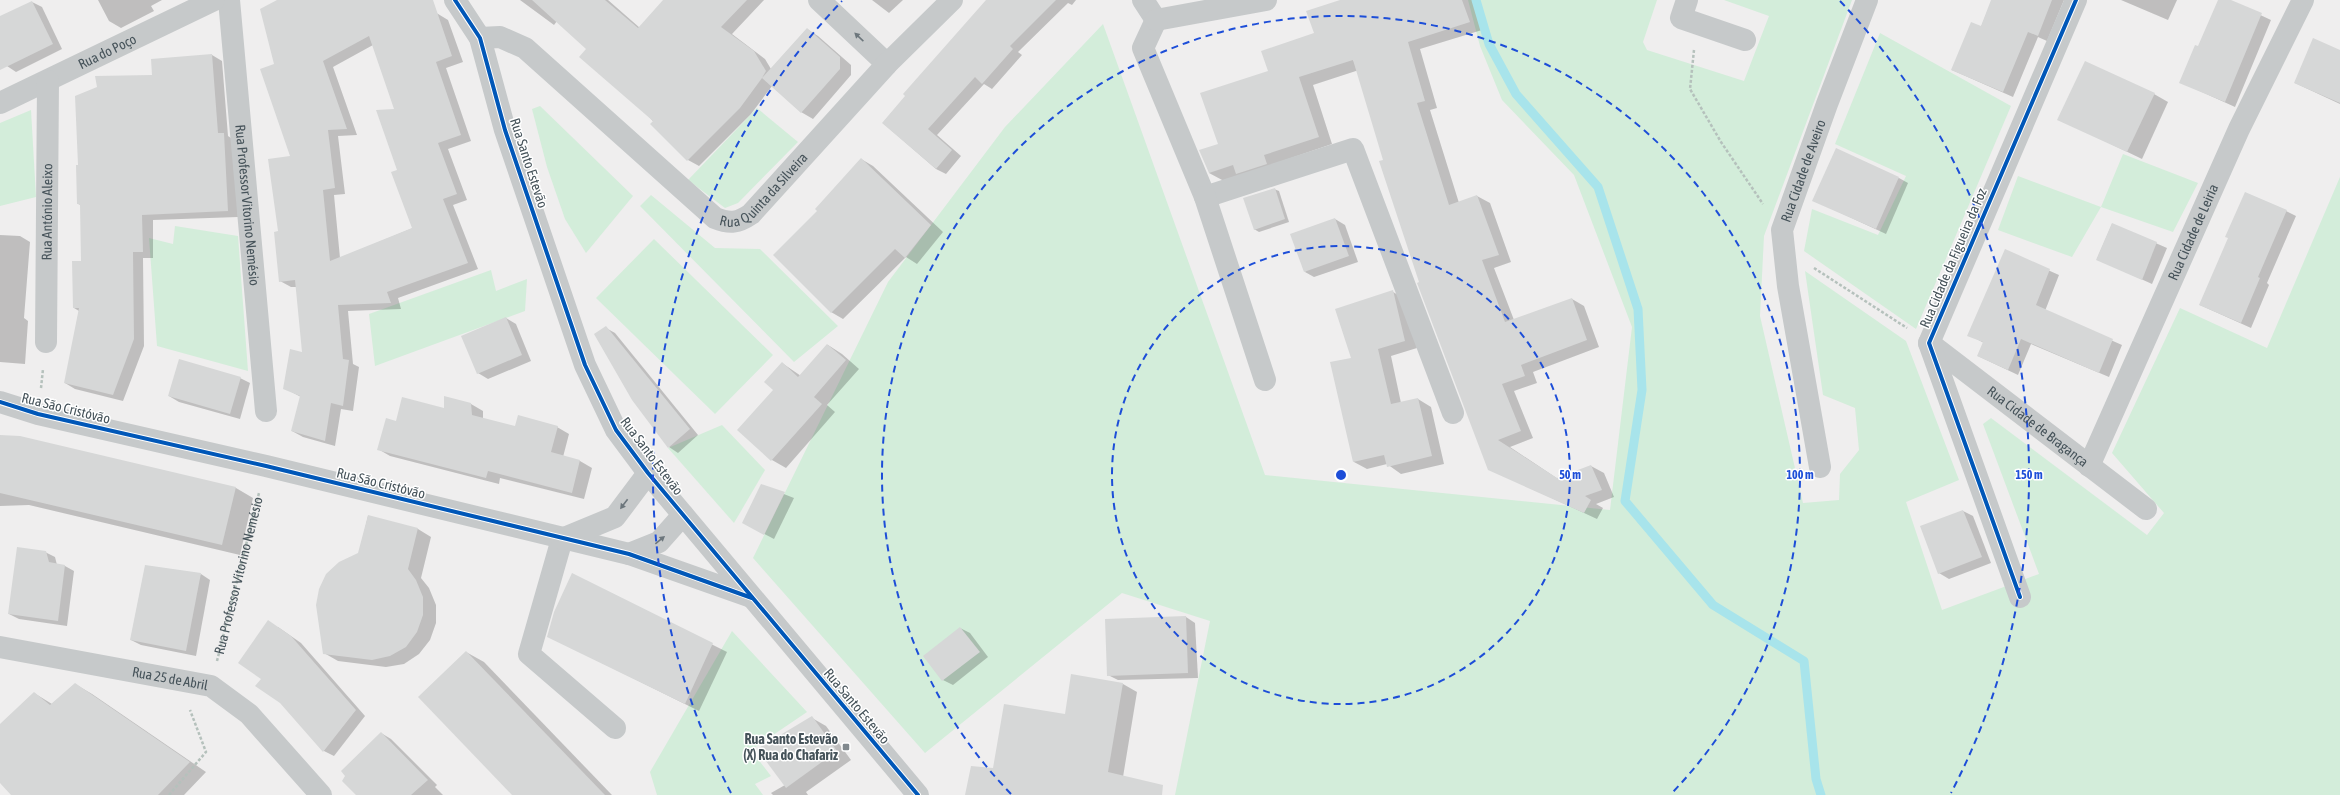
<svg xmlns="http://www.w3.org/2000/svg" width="2340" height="795" font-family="'Asap Condensed',sans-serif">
  <rect width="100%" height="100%" fill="#efeeee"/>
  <g fill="#d3edda">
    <polygon points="1468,0 1657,0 1643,42 1647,50 1744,81 1769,16 1724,0 1852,0 1764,236 1760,316 1803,503 1839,500 1840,474 1859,450 1855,408 1823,395 1805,271 1906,341 1959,480 1906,502 1942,610 2039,574 1983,424 1991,418 2147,535 2164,513 2112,453 2180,308 2267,348 2340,177 2340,795 1175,795 1210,621 1122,593 925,753 753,558 888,282 1005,127 1103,24 1265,475 1610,510 1632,327 1574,175 1502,100 1480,46"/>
    <polygon points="1880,33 2011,106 1916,329 1804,251 1812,209 1878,235 1906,176 1835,144"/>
    <polygon points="540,106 633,196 586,253 565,219 547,167 532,109"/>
    <polygon points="757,108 798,142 738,203 725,208 688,180"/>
    <polygon points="31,110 36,197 0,206 0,123"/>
    <polygon points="2123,154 2198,183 2173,232 2101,207 2072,257 1998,230 2018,176 2101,207"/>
    <polygon points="651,195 715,248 760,249 838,326 794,362 640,206"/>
    <polygon points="175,226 238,236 248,371 157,346 149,238 173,244"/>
    <polygon points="654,239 773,355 715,414 596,298"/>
    <polygon points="491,270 496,291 527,279 525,311 375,366 369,314"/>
    <polygon points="722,425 765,470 734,523 668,448"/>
    <polygon points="732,631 807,712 751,750 771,776 755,784 763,795 657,795 650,772"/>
  </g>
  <g fill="#0003" fill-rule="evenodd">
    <polygon points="98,0 162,0 151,6 154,11 121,28 109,21"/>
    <path d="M 279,0 L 415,0 L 448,20 L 463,62 L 446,68 L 471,141 L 448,149 L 467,200 L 453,205 L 478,269 L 398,298 L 401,309 L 348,311 L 353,364 L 359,367 L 353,411 L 341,409 L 335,446 L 303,437 L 292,431 L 301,397 L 284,388 L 303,353 L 297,287 L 291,287 L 280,281 L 279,232 L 291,157 L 275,65 ZM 373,45 L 396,110 L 398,170 L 413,228 L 340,258 L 334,195 L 345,194 L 338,136 L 357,135 L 333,67 Z"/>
    <polygon points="520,0 608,0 640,28 670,0 764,0 732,34 765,59 771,69 807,29 818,36 851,65 851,75 813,119 801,112 772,86 751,114 699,166 688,160 588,49 557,21 554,25"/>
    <polygon points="872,0 903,0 889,13"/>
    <polygon points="987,0 1076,0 1072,5 1068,3 1018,52 1022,55 992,89 984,84 937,135 961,156 946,174 936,169 883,123"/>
    <polygon points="1351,0 1472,0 1482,30 1420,49 1437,108 1430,110 1459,203 1477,196 1490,203 1511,262 1494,268 1514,320 1572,299 1584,306 1599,347 1533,372 1537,383 1514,391 1533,438 1510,447 1558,479 1591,466 1604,473 1614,497 1596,504 1603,508 1597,519 1489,469 1421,282 1384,161"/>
    <polygon points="1992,0 2064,0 2047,41 2038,37 2013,97 1952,70 1981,27"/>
    <polygon points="2121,0 2177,0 2168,20"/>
    <polygon points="2219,0 2228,0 2271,20 2235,107 2180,82 2199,48"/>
    <polygon points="32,2 42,7 62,49 16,72 7,66 0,53 0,18"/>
    <polygon points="1340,38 1359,70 1313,85 1332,144 1224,181 1209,173 1219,145 1269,72"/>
    <polygon points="2340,51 2340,104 2295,83"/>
    <polygon points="212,55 222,61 228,136 234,140 238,217 153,220 153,258 143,258 144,346 123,401 75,389 65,383 79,311 74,308 82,262 81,205 78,204 153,76"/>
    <polygon points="2154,94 2168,102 2142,159 2059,119"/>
    <polygon points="861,159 873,166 943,232 917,264 906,257 843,319 831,312 819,211"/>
    <polygon points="1899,178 1908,183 1886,234 1813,200"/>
    <polygon points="1274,189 1279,191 1289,222 1259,232 1254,229"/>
    <polygon points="2286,211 2296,216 2267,283 2269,285 2251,328 2200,305"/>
    <polygon points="1335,219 1345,225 1358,262 1314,277 1305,272"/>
    <polygon points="2112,224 2167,248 2152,284 2097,259"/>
    <polygon points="0,235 20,236 30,242 24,318 28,321 25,364 0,362"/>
    <polygon points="2005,251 2059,275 2045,311 2122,345 2109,377 2031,344 2018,375 1978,356 1984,343 1969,335"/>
    <polygon points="1393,292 1405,299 1417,348 1391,356 1401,403 1418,399 1431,407 1444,464 1401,474 1387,464 1367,469 1354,462 1352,358"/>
    <polygon points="506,318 516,324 531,361 488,379 478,373"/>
    <polygon points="606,328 615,333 698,435 678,453 669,447"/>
    <polygon points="828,345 842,354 859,369 827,405 835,412 786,468 772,460 774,390 782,363 801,376"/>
    <polygon points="240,378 250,383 240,419 179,402 169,396"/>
    <polygon points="471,404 483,411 483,419 516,427 557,427 569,434 563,457 580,461 592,468 584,499 500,478 499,484 390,456 378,449 397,422"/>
    <polygon points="0,436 236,488 253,498 240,555 29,505 0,506"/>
    <polygon points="761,485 794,498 774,539 753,528"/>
    <polygon points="1963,511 1973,516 1991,563 1949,579 1939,573"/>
    <polygon points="368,516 418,529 431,537 421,578 429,588 436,605 436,623 430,640 419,654 404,664 386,667 338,661 324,653 359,554"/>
    <polygon points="45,552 55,557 57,565 65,566 74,571 67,626 19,619 9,614"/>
    <polygon points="201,574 210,580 196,656 141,645 131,640"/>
    <polygon points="573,575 727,652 699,711 548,636"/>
    <polygon points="1186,617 1195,623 1198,678 1118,680 1108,675"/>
    <polygon points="278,627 301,643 365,716 334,756 324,751 262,678"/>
    <polygon points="960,628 970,633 988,657 953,685 943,680"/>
    <polygon points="466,652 484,662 612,795 513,795"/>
    <polygon points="75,684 92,694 206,772 184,795 12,795 0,781 0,725 34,693 52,704"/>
    <polygon points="1123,684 1137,692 1123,777 1147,795 966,795 994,769 1066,716"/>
    <polygon points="812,718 826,726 851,760 806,792 808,795 773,795 771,793 785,785"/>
    <polygon points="381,733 391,739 437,785 435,787 443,795 358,795"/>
  </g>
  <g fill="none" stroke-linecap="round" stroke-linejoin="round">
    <polyline stroke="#a8e4eb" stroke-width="9" points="1476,0 1489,44 1516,94 1598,187 1638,309 1642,390 1625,501 1713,605 1804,661 1816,779 1821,795"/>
  </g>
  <g fill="#d6d7d7" fill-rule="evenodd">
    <path d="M 277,0 L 433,0 L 452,56 L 436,62 L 461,135 L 438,143 L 457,194 L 443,199 L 468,263 L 387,292 L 391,303 L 338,305 L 343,359 L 349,360 L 343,406 L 331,403 L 325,441 L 291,431 L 300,396 L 283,389 L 290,349 L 302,352 L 295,280 L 279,282 L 274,232 L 278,231 L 268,159 L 290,156 L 260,69 L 274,64 L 260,9 ZM 369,36 L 394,109 L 376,110 L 397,170 L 391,172 L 412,228 L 330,261 L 323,190 L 335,188 L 328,130 L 347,129 L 323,61 Z"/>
    <polygon points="532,0 605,0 638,28 663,0 747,0 721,27 754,51 766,71 762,78 807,28 840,57 840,69 801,113 762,78 740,108 687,161 650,124 653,121 579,57 586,49"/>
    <polygon points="986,0 1056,0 1010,46 1013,49 982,84 975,77 928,129 952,150 936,169 882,123 905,96 903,94"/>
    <polygon points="1340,0 1462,0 1470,22 1408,42 1425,101 1417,103 1449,205 1477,195 1499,255 1482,260 1505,322 1572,298 1587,340 1521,365 1525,376 1502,384 1521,431 1498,440 1557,478 1591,465 1602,490 1585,496 1591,500 1584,513 1488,470 1417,283 1419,282 1379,161 1383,160 1353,60 1299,77 1319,137 1264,155 1267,164 1236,174 1233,165 1209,173 1199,150 1218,144 1200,93 1268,71 1261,51 1314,33 1306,11"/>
    <polygon points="1991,0 2052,0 2038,36 2028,32 2003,92 1951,70 1971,22 1981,26"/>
    <polygon points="2218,0 2231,0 2262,13 2225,102 2179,83 2195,45 2198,46"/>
    <polygon points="32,1 53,44 0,70 0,16"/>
    <polygon points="2313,38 2340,50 2340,103 2294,83"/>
    <polygon points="212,54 218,133 224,133 228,211 142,215 143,252 133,252 134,339 113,395 64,383 79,308 73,308 72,261 81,261 80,204 77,204 76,165 78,165 75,96 97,87 95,76 152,75 151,59"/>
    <polygon points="2085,61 2155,93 2127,152 2057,120"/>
    <polygon points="1836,148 1899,177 1876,229 1812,201"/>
    <polygon points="861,158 931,225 905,258 895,249 831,313 773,255 817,211 815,209"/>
    <polygon points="1275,188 1285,219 1254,230 1243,198"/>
    <polygon points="2245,192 2287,210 2258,277 2260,278 2241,323 2199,305 2228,238 2225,237"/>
    <polygon points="1335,218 1349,256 1304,272 1290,234"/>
    <polygon points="2112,223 2157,242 2142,280 2096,260"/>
    <polygon points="2005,249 2050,269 2036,305 2113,339 2099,373 2021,339 2008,370 1977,356 1983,342 1967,336"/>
    <polygon points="1393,290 1405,341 1378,349 1391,404 1418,398 1432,456 1387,467 1384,455 1353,462 1330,362 1351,358 1335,309"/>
    <polygon points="506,317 522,355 477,374 461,336"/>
    <polygon points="606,326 690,429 668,448 632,400 594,334"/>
    <polygon points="827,344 846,360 814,397 822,404 771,461 737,430 773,390 764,382 782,362 798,377"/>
    <polygon points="179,359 241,377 230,414 168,396"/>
    <polygon points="444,396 471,403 472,415 515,426 518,415 558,426 551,452 580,460 572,493 488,471 486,478 377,450 386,418 396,421 402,397 444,408"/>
    <polygon points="0,435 20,436 236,487 222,545 0,493"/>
    <polygon points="761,484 785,492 764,535 742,523"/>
    <polygon points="1963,510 1982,557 1938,574 1920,526"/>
    <polygon points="368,515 418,528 408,569 416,580 423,597 423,615 417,632 406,647 390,656 372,660 323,654 316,605 319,589 326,574 339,562 358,553"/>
    <polygon points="17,547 46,551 49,562 65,565 58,621 8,614"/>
    <polygon points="145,565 201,573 186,651 130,640"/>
    <polygon points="572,573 713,643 685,704 547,637 554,612"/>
    <polygon points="1186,616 1188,673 1107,676 1105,619"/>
    <polygon points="268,620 291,636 356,710 323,752 280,703 255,686 261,679 238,663"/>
    <polygon points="960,627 980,652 942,681 923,656"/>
    <polygon points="466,651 605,795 512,795 418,697"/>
    <polygon points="1071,674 1123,683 1108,772 1163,785 1162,795 965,795 971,766 993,768 1004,704 1065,714"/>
    <polygon points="75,683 190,762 158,795 11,795 0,783 0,724 34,692 50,705"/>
    <polygon points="812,716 837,751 786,788 757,749"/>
    <polygon points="381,732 428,780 411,795 356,795 342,781 345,776 341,771"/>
  </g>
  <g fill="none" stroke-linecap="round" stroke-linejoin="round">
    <g stroke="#b5c1bc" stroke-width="2.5" stroke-dasharray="3 2" stroke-linecap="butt">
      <polyline points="1694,50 1690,89 1721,142 1763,204"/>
      <polyline points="1814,268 1907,328"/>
      <polyline points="41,388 43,369"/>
      <path id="s1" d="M 217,661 L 259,493"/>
      <polyline points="169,795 206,752 190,710"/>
    </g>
    <g stroke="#c6c9ca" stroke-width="22">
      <path id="s2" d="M 229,0 L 266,411"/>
      <polyline points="455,0 480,38 505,130 585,365 616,430 648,473 918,795"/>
      <polyline points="819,0 887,64"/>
      <polyline points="1143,0 1156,20"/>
      <polyline points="1687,0 1681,18 1745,40"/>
      <polyline points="1156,20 1143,48 1205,197 1353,149 1453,413"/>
      <polyline points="1156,20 1266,0"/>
      <path id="s3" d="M 480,38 L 500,37 L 525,48 L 715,218 C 730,224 738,223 751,214 L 887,64 L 952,0"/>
      <path id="s4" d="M 0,103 L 214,0"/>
      <polyline points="1205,197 1265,380"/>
      <path id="s5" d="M 46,342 L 48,81"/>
      <path id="s6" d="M 1929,343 L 2146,509"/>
      <polyline points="0,402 38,414 266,466 629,554 751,597"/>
      <path id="s7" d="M 2089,466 L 2239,129 L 2303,0"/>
      <path id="s8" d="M 1820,467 L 1788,286 L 1782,230 L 1827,104 L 1867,0"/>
      <polyline points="562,539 529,654 615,728"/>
      <polyline points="562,539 615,517 648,473"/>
      <polyline points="629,554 659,542 683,515"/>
      <polyline points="2020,597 1929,343 2076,0"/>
      <path id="s9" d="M 0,647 L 211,686 L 249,714 L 321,795"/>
    </g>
    <g stroke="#fff" stroke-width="6">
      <g id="cycleway">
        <polyline points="455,0 480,38 505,130 585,365 616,430 648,473 918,795"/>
        <polyline points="0,402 38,414 266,466 629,554 752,598"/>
        <polyline points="2020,597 1929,343 2076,0"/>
      </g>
    </g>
    <use href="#cycleway" stroke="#0057b8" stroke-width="4"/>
  </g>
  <defs><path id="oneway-solid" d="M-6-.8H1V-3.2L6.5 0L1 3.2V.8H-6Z"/></defs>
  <g fill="#6c767c">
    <use href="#oneway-solid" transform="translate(859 37) rotate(-137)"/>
    <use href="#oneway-solid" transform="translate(624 504) rotate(127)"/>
    <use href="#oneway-solid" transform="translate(660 540) rotate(-39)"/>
  </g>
  <g fill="none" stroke="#1d4ed8" stroke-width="2" stroke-dasharray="7 5">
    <circle cx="1341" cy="475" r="229"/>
    <path d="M1011 794A459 459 0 1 1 1671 794"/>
    <path d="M731 793A688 688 0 0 1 842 1M1840 1A688 688 0 0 1 1951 793"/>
  </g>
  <rect fill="#81898e" stroke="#fff" stroke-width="1.5" x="842" y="743" width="8" height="8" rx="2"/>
  <g text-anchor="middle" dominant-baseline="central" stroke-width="3" stroke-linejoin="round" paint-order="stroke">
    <g font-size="14" fill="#46535a" stroke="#fff">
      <text stroke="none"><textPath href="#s4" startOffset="119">Rua do Poço</textPath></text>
      <text transform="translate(529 163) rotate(72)">Rua Santo Estevão</text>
      <text stroke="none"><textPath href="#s8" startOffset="303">Rua Cidade de Aveiro</textPath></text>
      <text stroke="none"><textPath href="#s3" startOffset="364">Rua Quinta da Silveira</textPath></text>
      <text stroke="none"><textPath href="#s2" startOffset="206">Rua Professor Vitorino Nemésio</textPath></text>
      <text stroke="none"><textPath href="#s5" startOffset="130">Rua António Aleixo</textPath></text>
      <text stroke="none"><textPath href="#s7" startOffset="256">Rua Cidade de Leiria</textPath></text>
      <text transform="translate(1953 258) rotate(-67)">Rua Cidade da Figueira da Foz</text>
      <text transform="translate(66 408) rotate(14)">Rua São Cristóvão</text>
      <text stroke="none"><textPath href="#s6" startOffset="137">Rua Cidade de Bragança</textPath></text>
      <text transform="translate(652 456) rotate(53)">Rua Santo Estevão</text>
      <text transform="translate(381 483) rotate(14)">Rua São Cristóvão</text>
      <text stroke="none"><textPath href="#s1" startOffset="88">Rua Professor Vitorino Nemésio</textPath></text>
      <text stroke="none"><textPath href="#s9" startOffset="173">Rua 25 de Abril</textPath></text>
      <text transform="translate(857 706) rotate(50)">Rua Santo Estevão</text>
    </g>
    <g font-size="14" font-weight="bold" fill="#46535a" stroke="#fff" text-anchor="end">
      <text x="838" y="739">Rua Santo Estevão<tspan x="838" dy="16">(X) Rua do Chafariz</tspan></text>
    </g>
  </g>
  <circle cx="1341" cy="475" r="6" fill="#1d4ed8" stroke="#fff" stroke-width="2"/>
  <g font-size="12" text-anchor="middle" font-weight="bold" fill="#1d4ed8" stroke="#fff" stroke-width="3" stroke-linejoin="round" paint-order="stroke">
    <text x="1570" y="479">50 m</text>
    <text x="1800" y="479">100 m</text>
    <text x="2029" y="479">150 m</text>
  </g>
</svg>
